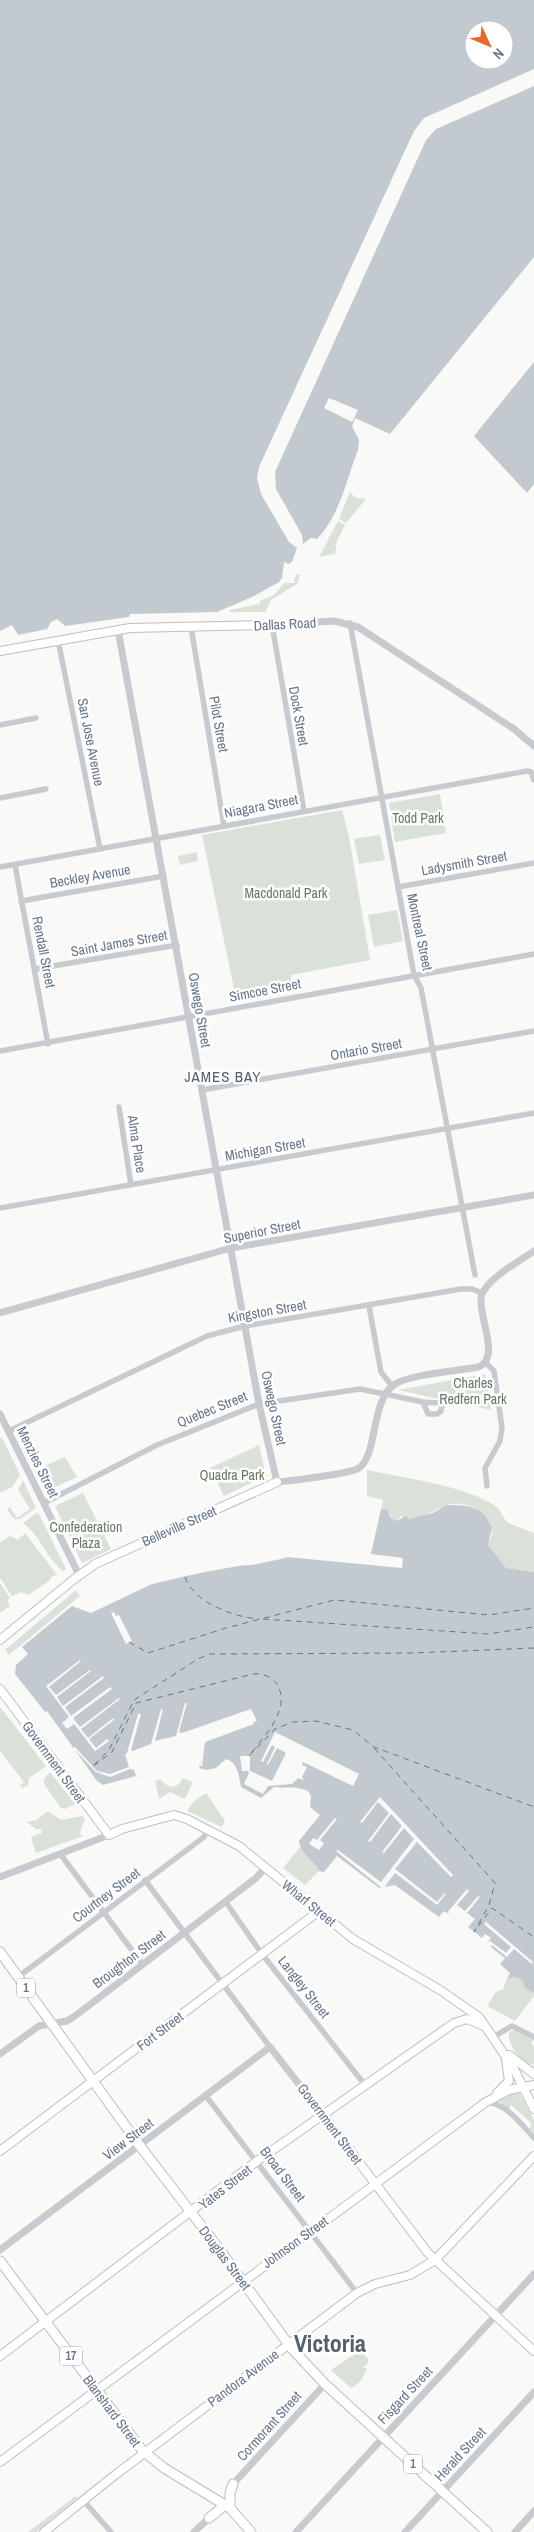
<svg xmlns="http://www.w3.org/2000/svg" width="534" height="2532" font-family="'Archivo Narrow',sans-serif">
  <rect width="100%" height="100%" fill="#f9f9f7"/>
  <g fill="#dae1d8">
    <polygon points="350,492 356,498 366,499 346,523 339,519"/>
    <polygon points="338,521 345,525 337,541 335,554 319,557"/>
    <polygon points="297,574 300,574 297,584 271,600 265,612 229,612 230,610 260,604 260,601 274,595 284,583 295,583 294,579"/>
    <polygon points="440,794 446,833 395,842 389,803"/>
    <polygon points="342,810 349,837 370,960 291,975 291,987 236,998 202,835"/>
    <polygon points="380,835 385,860 359,864 354,839"/>
    <polygon points="197,852 198,861 180,865 178,856"/>
    <polygon points="397,910 403,941 374,947 368,915"/>
    <polygon points="485,1374 491,1410 398,1390"/>
    <polygon points="2,1438 20,1475 12,1487 0,1493 0,1439"/>
    <polygon points="259,1445 266,1476 224,1496 210,1468"/>
    <polygon points="65,1457 77,1477 48,1490 37,1469"/>
    <path d="M 367,1470 C 403,1478 463,1485 494,1505 C 501,1510 502,1517 508,1523 L 534,1533 L 534,1572 L 506,1568 L 488,1545 C 489,1540 493,1536 492,1531 C 492,1510 461,1498 444,1506 C 428,1513 419,1523 401,1516 L 397,1521 L 394,1520 L 387,1511 L 381,1509 L 383,1500 L 367,1496 Z"/>
    <polygon points="23,1480 36,1508 20,1519 14,1519 7,1509 10,1507 17,1518 30,1509 18,1490"/>
    <polygon points="83,1493 111,1549 82,1563 55,1506"/>
    <path d="M 38,1512 L 66,1569 L 63,1571 C 46,1558 40,1535 23,1523 Z"/>
    <polygon points="25,1533 57,1575 52,1576 49,1581 28,1595 21,1592 12,1596 0,1578 0,1542 10,1536 18,1540"/>
    <polygon points="0,1583 10,1598 7,1600 10,1606 0,1613"/>
    <polygon points="76,1590 80,1596 9,1655 5,1650"/>
    <polygon points="0,1707 46,1766 29,1778 28,1785 22,1788 20,1785 24,1782 0,1751"/>
    <polygon points="50,1772 75,1804 65,1809 61,1808 44,1784 44,1779"/>
    <path d="M 183,1778 L 193,1782 L 185,1799 L 170,1792 L 159,1799 L 155,1781 L 160,1779 C 169,1789 176,1790 183,1778 Z"/>
    <polygon points="206,1793 225,1821 222,1827 187,1811 194,1801"/>
    <polygon points="48,1811 61,1820 82,1816 85,1820 81,1828 80,1834 83,1836 36,1853 31,1837 42,1833 41,1829 36,1829 27,1822 36,1820"/>
    <polygon points="300,1847 313,1861 319,1871 305,1885 283,1868"/>
    <polygon points="515,1977 522,1980 524,1985 534,1993 534,1996 515,2021 487,2006 496,1992 503,1989 507,1979"/>
    <path d="M 515,2029 L 534,2039 L 531,2044 L 534,2046 L 534,2065 C 521,2063 508,2046 509,2033 Z"/>
    <polygon points="519,2092 534,2120 534,2133 530,2129 531,2123 511,2105 509,2109 497,2100 509,2093"/>
    <polygon points="361,2351 369,2360 366,2366 362,2367 367,2369 360,2382 351,2388 331,2370 351,2356 354,2359 352,2356"/>
    <polygon points="76,2496 77,2498 36,2532 28,2532"/>
  </g>
  <g fill="#c2cad0" fill-rule="evenodd">
    <path d="M 0,0 L 534,0 L 534,257 L 390,434 L 355,418 L 352,426 L 359,440 L 358,450 C 346,481 340,515 317,539 L 311,538 L 297,548 L 292,562 L 288,564 L 284,562 L 282,578 L 279,582 L 254,596 L 217,612 L 130,614 L 129,617 L 65,626 L 57,619 L 51,622 L 47,629 L 18,635 L 12,625 L 0,631 ZM 474,30 L 504,30 L 504,60 L 474,60 Z"/>
    <polygon points="534,362 534,484 527,493 474,436"/>
    <path d="M 446,1505 C 467,1505 484,1505 492,1528 L 488,1545 L 506,1568 L 534,1572 L 534,1993 L 525,1988 L 522,1980 L 515,1977 L 507,1979 L 510,1973 L 500,1964 L 505,1958 L 444,1911 L 439,1917 L 395,1885 L 379,1888 L 337,1856 L 324,1872 L 319,1871 C 314,1860 300,1853 299,1841 L 320,1815 L 310,1807 L 311,1796 L 308,1791 C 294,1785 287,1789 274,1787 L 261,1798 L 241,1787 C 239,1777 238,1762 226,1759 L 216,1768 L 206,1770 L 183,1764 L 176,1765 L 137,1779 L 136,1776 L 103,1785 L 97,1781 L 47,1711 L 45,1712 L 15,1674 L 16,1665 L 28,1654 L 22,1647 L 72,1606 L 91,1613 L 152,1584 L 183,1576 L 287,1557 L 402,1568 L 403,1558 L 371,1554 L 381,1509 L 387,1510 L 391,1518 L 397,1521 L 405,1516 L 410,1519 L 433,1513 Z"/>
  </g>
  <g fill="#f9f9f7">
    <polygon points="534,69 534,86 436,129 426,140 275,472 276,489 302,535 303,545 297,548 289,542 261,494 257,478 259,467 414,131 424,118"/>
    <polygon points="329,398 358,410 352,422 324,408"/>
    <polygon points="288,1555 286,1558 251,1565 230,1566 152,1584 152,1582 240,1562 251,1562"/>
    <polygon points="114,1612 116,1616 119,1615 132,1641 126,1644 111,1613"/>
    <polygon points="80,1660 81,1661 49,1687 56,1695 90,1670 91,1671 57,1697 63,1706 103,1676 104,1678 65,1707 71,1716 110,1687 112,1689 73,1718 80,1727 119,1698 120,1699 81,1729 88,1738 113,1718 114,1720 89,1739 96,1748 107,1739 109,1741 95,1751 74,1724 67,1729 62,1723 69,1717 46,1686"/>
    <polygon points="185,1703 187,1703 179,1732 182,1733 251,1709 257,1721 253,1722 254,1724 205,1742 202,1766 200,1766 201,1756 199,1770 183,1764 137,1779 134,1770 130,1769 110,1777 96,1772 73,1748 75,1747 97,1771 110,1774 129,1767 125,1754 127,1753 138,1714 141,1714 131,1750 133,1751 151,1744 161,1709 163,1709 155,1741 176,1736"/>
    <polygon points="275,1732 359,1774 353,1786 303,1762 302,1765 307,1767 302,1777 304,1780 298,1778 292,1784 268,1786 263,1794 244,1784 249,1773 248,1771 242,1771 240,1756 250,1756 250,1771 272,1781 286,1753 277,1748 268,1765 267,1764 275,1747 272,1745 263,1762 261,1761"/>
    <polygon points="380,1797 453,1875 451,1877 417,1842 395,1869 437,1902 445,1893 446,1894 437,1905 395,1873 383,1889 336,1851 338,1850 381,1882 414,1839 404,1828 384,1853 382,1852 402,1826 391,1814 370,1842 368,1841 389,1813 378,1802 362,1823 360,1822"/>
    <polygon points="335,1818 337,1819 320,1840 324,1843 319,1850 309,1844 313,1838 317,1840"/>
    <polygon points="467,1889 469,1891 457,1905 465,1911 478,1896 480,1897 467,1913 475,1919 468,1927 482,1938 485,1934 491,1938 487,1943 490,1941 506,1953 511,1947 484,1924 486,1922 533,1962 532,1964 514,1949 507,1957 492,1945 490,1948 495,1952 493,1952 470,1932 488,1946 447,1913"/>
  </g>
  <g fill="none" stroke-linecap="round" stroke-linejoin="round">
    <g stroke="#637783" stroke-width="1" stroke-dasharray="6 5" stroke-linecap="butt">
      <path d="M 185,1577 C 194,1603 234,1617 259,1619"/>
      <polyline points="263,1619 488,1634 534,1627"/>
      <polyline points="129,1642 148,1653 226,1628 334,1600 489,1615 534,1608"/>
      <path d="M 534,1648 L 413,1653 L 210,1654 L 198,1659 L 134,1700 L 109,1750 L 92,1767 L 112,1752 L 136,1703 L 253,1674 C 262,1673 271,1676 277,1684 C 292,1710 263,1737 249,1756 L 275,1729 L 293,1722 L 316,1721 L 353,1730 L 374,1747 L 534,1807"/>
      <polyline points="374,1748 495,1883 489,1905 474,1932 492,1908 534,1937"/>
    </g>
    <g stroke="#bbbfc5" stroke-width="10">
      <g id="secondary">
        <polyline points="0,651 130,628 272,625"/>
        <polyline points="0,1640 73,1580 95,1564 277,1482"/>
        <polyline points="0,1689 109,1835 122,1829 174,1815 187,1819 239,1846 353,1939 440,1990 479,2017 514,2069 534,2109"/>
        <polyline points="509,2055 534,2074"/>
        <polyline points="497,2093 509,2081 506,2060"/>
        <polyline points="323,2115 428,2253 534,2351"/>
        <polyline points="0,2151 319,1911"/>
        <polyline points="0,2356 257,2161 454,2023 467,2019 484,2026"/>
        <polyline points="0,2462 486,2102 509,2090 534,2085"/>
        <polyline points="44,2532 115,2475 357,2293 375,2284 410,2275 435,2260 534,2156"/>
      </g>
    </g>
    <g stroke="#babdc2" stroke-width="11">
      <g id="primary">
        <polyline points="0,1952 140,2146 217,2246 292,2349 325,2384 487,2532"/>
        <polyline points="0,2261 142,2450 164,2468 230,2508 251,2532"/>
        <polyline points="230,2508 230,2493 233,2484"/>
        <polyline points="209,2518 225,2505"/>
      </g>
    </g>
    <g stroke="#c7cace" stroke-width="5.5">
      <polyline points="350,623 414,975 421,988 475,1275"/>
      <polyline points="272,625 304,811"/>
      <polyline points="191,627 224,826"/>
      <polyline points="58,640 100,849"/>
      <polyline points="0,725 36,718"/>
      <polyline points="0,798 46,789"/>
      <polyline points="15,865 48,1044"/>
      <polyline points="0,867 527,771 531,772 534,780"/>
      <polyline points="398,887 534,863"/>
      <polyline points="21,901 164,876"/>
      <polyline points="35,969 177,945"/>
      <polyline points="0,1051 534,954"/>
      <polyline points="202,1090 534,1031"/>
      <polyline points="119,1107 131,1185"/>
      <polyline points="0,1208 534,1113"/>
      <polyline points="369,1306 381,1372 392,1386"/>
      <polyline points="486,1363 494,1371 502,1428 500,1441 485,1468 487,1486"/>
      <polyline points="9,1431 207,1336 245,1326 461,1289 472,1289 482,1293"/>
      <polyline points="44,1503 157,1445 259,1404 360,1389 423,1402 439,1403 442,1405 441,1411 437,1414 428,1414 423,1402"/>
      <polyline points="61,1855 143,1965"/>
      <polyline points="145,1880 270,2047"/>
      <polyline points="225,1901 262,1954 365,2085"/>
      <polyline points="18,1977 204,1837 207,1830"/>
      <polyline points="493,2037 512,2026 534,2037"/>
      <polyline points="206,2096 357,2293"/>
      <path d="M 487,2102 C 507,2104 521,2124 534,2138"/>
      <polyline points="83,2500 111,2532"/>
    </g>
    <g stroke="#c7cace" stroke-width="7">
      <polyline points="272,625 334,621 358,627 514,729 534,746"/>
      <path d="M 118,630 L 259,1404 L 277,1482 C 295,1480 343,1475 357,1469 C 379,1458 369,1401 395,1384 C 412,1374 458,1371 478,1367 C 501,1359 479,1318 481,1299 C 482,1281 520,1261 534,1251"/>
      <polyline points="0,1313 231,1248 534,1195"/>
      <polyline points="0,1414 79,1575"/>
      <polyline points="0,1877 109,1835"/>
      <polyline points="0,2054 39,2026 67,2021 75,2016 256,1878 266,1867"/>
      <polyline points="0,2250 270,2047 323,2115"/>
      <polyline points="233,2484 325,2384"/>
      <polyline points="194,2532 209,2518"/>
      <polyline points="296,2532 534,2274"/>
      <polyline points="405,2532 534,2392"/>
      <polyline points="515,2532 534,2511"/>
    </g>
    <use href="#secondary" stroke="#fff" stroke-width="8"/>
    <use href="#primary" stroke="#fff" stroke-width="9"/>
  </g>
  <g text-anchor="middle" dominant-baseline="central" stroke-width="5" stroke-linejoin="round" paint-order="stroke">
    <g fill="#fff" stroke="#959fac" stroke-width="1">
      <rect x="17" y="1978.5" width="18" height="19" rx="4"/>
      <rect x="60" y="2346.5" width="22" height="19" rx="4"/>
      <rect x="404" y="2454.5" width="18" height="19" rx="4"/>
    </g>
    <g font-size="12" font-weight="bold" fill="#677689">
      <text x="26" y="1988">1</text>
      <text x="71" y="2356">17</text>
      <text x="413" y="2464">1</text>
    </g>
    <g font-size="14" fill="#677689" stroke="#fff">
      <text transform="translate(285 624) rotate(-3)">Dallas Road</text>
      <text transform="translate(299 716) rotate(80)">Dock Street</text>
      <text transform="translate(219 724) rotate(80)">Pilot Street</text>
      <text transform="translate(91 742) rotate(79)">San Jose Avenue</text>
      <text transform="translate(261 806) rotate(-11)">Niagara Street</text>
      <text transform="translate(464 863) rotate(-10)">Ladysmith Street</text>
      <text transform="translate(90 876) rotate(-10)">Beckley Avenue</text>
      <text transform="translate(420 932) rotate(78)">Montreal Street</text>
      <text transform="translate(119 943) rotate(-10)">Saint James Street</text>
      <text transform="translate(44 952) rotate(79)">Rendall Street</text>
      <text transform="translate(265 990) rotate(-11)">Simcoe Street</text>
      <text transform="translate(200 1010) rotate(80)">Oswego Street</text>
      <text transform="translate(366 1049) rotate(-10)">Ontario Street</text>
      <text transform="translate(137 1144) rotate(81)">Alma Place</text>
      <text transform="translate(265 1149) rotate(-10)">Michigan Street</text>
      <text transform="translate(262 1231) rotate(-11)">Superior Street</text>
      <text transform="translate(267 1311) rotate(-10)">Kingston Street</text>
      <text transform="translate(274 1408) rotate(78)">Oswego Street</text>
      <text transform="translate(212 1409) rotate(-22)">Quebec Street</text>
      <text transform="translate(38 1462) rotate(64)">Menzies Street</text>
      <text transform="translate(179 1526) rotate(-24)">Belleville Street</text>
      <text transform="translate(54 1762) rotate(54)">Government Street</text>
      <text transform="translate(106 1895) rotate(-37)">Courtney Street</text>
      <text transform="translate(309 1903) rotate(39)">Wharf Street</text>
      <text transform="translate(129 1959) rotate(-37)">Broughton Street</text>
      <text transform="translate(304 1987) rotate(52)">Langley Street</text>
      <text transform="translate(160 2031) rotate(-37)">Fort Street</text>
      <text transform="translate(330 2124) rotate(53)">Government Street</text>
      <text transform="translate(128 2139) rotate(-37)">View Street</text>
      <text transform="translate(283 2174) rotate(53)">Broad Street</text>
      <text transform="translate(225 2187) rotate(-38)">Yates Street</text>
      <text transform="translate(295 2242) rotate(-36)">Johnson Street</text>
      <text transform="translate(225 2258) rotate(53)">Douglas Street</text>
      <text transform="translate(243 2378) rotate(-37)">Pandora Avenue</text>
      <text transform="translate(405 2395) rotate(-47)">Fisgard Street</text>
      <text transform="translate(112 2411) rotate(53)">Blanshard Street</text>
      <text transform="translate(269 2426) rotate(-48)">Cormorant Street</text>
      <text transform="translate(460 2454) rotate(-47)">Herald Street</text>
    </g>
    <g font-size="14" fill="#657a62" stroke="#fff">
      <text x="418" y="818">Todd Park</text>
      <text x="286" y="893">Macdonald Park</text>
      <text x="473" y="1383">Charles<tspan x="473" dy="16">Redfern Park</tspan></text>
      <text x="232" y="1475">Quadra Park</text>
      <text x="86" y="1527">Confederation<tspan x="86" dy="16">Plaza</tspan></text>
    </g>
    <g font-size="15" letter-spacing="1" fill="#55606d" stroke="#fff">
      <text x="223" y="1076">JAMES BAY</text>
    </g>
    <g font-size="24" font-weight="bold" fill="#55606d" stroke="#fff">
      <text x="330" y="2343">Victoria</text>
    </g>
  </g>
  <g transform="translate(489 45) rotate(134)"><circle r="24" fill="#ffffff" stroke="#c2c8d0"/>
  <path d="M0-4L9 19L0 12L-9 19Z" fill="#e96a27"/>
  <text y="-8" font-size="14" font-weight="bold" text-anchor="middle" fill="#677689">N</text>
  </g>
</svg>
